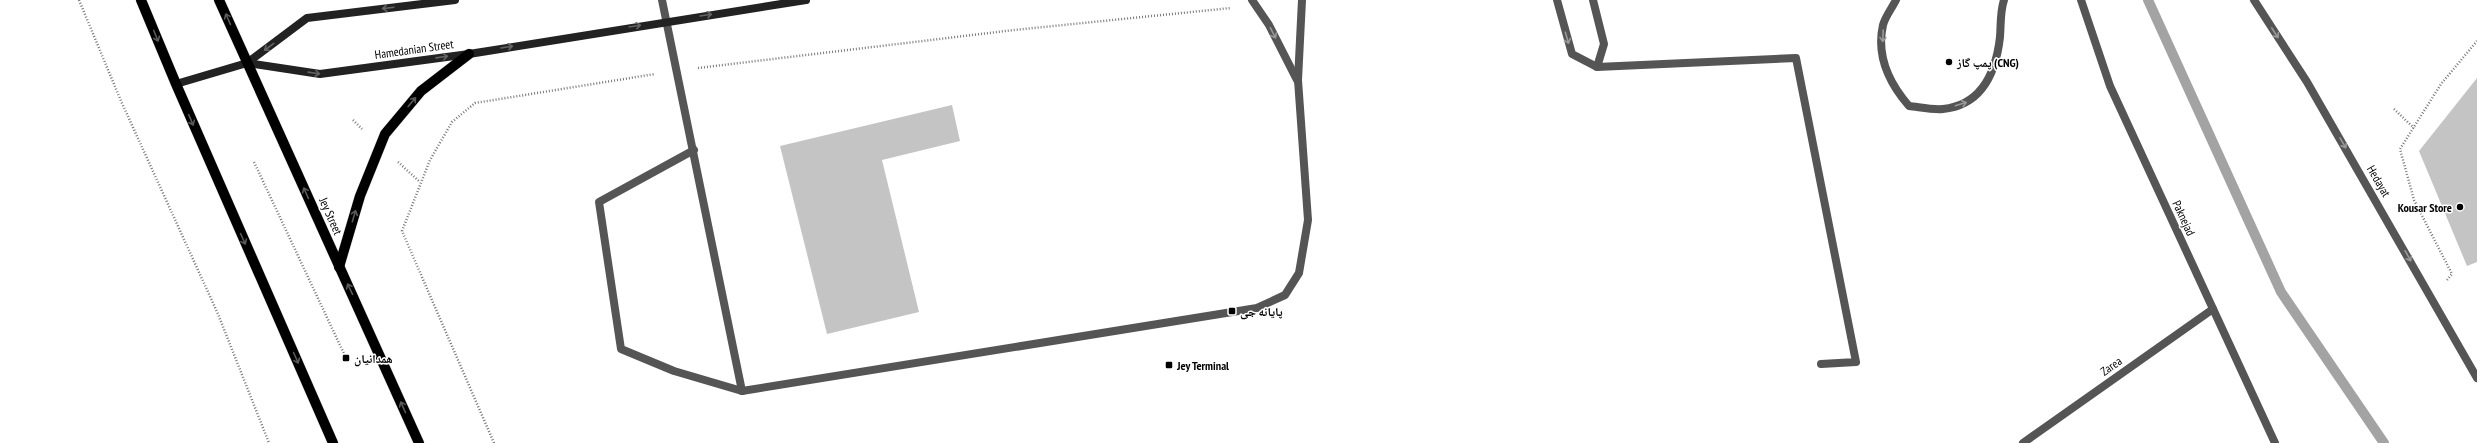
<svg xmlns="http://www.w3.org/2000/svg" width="2477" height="443" font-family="'PT Sans Narrow','Noto Naskh Arabic',sans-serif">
  <rect width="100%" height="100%" fill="#fff"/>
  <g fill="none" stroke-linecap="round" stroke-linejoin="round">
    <polyline stroke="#a3a3a3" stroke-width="10" points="2148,0 2281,292 2384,443"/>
  </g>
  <g fill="#c4c4c4">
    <polygon points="2477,78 2477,262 2467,266 2419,151"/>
    <polygon points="952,105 960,141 882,160 919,312 827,334 780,146"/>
  </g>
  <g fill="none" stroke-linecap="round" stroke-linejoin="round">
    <g stroke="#dbdbdb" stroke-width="11">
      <g id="primary">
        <polyline points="141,0 176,84 333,443"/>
        <polyline points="219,0 419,443"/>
        <polyline points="339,267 360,196 385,134 421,91 469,54"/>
      </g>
    </g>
    <g stroke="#777" stroke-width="2.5" stroke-dasharray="1 2" stroke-linecap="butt">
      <polyline points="79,0 121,101 218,314 269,443"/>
      <polyline points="698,68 1014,30 1231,8"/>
      <polyline points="2394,109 2414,128"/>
      <polyline points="353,120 362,129"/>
      <polyline points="254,162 346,358"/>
      <polyline points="398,162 420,182"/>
      <polyline points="2447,280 2452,274 2414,200 2400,149 2441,84 2477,41"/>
      <polyline points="494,443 402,231 430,160 452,122 475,103 655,74"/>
    </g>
    <g stroke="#555" stroke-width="8">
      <polyline points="662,0 742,391 1257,308 1285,295 1299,273 1308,220 1298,80 1302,0"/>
      <polyline points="1252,0 1269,25 1297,80"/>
      <polyline points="1557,0 1572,54 1597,67 1796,58 1856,362 1821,364"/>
      <polyline points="1593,0 1604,44 1597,67"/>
      <path d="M 1896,0 C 1892,8 1885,17 1883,25 C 1876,56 1889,83 1909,106 C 1919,107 1932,110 1943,109 C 1982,105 1996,72 2000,37 C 2001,24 2000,12 2004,0"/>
      <polyline points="694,150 599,202 621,349 674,371 742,391"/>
    </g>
    <g stroke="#555" stroke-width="8">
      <polyline points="2081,0 2110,86 2275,443"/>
      <polyline points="2254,0 2307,82 2477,378"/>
      <polyline points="2023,443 2213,309"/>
    </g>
    <g stroke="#222" stroke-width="8">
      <polyline points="247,63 320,74 469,54 806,0"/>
      <polyline points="176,84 247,63 307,18 455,0"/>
    </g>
    <use href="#primary" stroke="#000" stroke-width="10"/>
  </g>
  <defs><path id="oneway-shaft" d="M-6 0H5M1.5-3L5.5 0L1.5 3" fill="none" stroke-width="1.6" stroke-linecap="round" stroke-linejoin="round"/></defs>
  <g stroke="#646464">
    <use href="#oneway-shaft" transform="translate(388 8) rotate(173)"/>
    <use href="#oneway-shaft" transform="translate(706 15) rotate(-9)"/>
    <use href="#oneway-shaft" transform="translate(635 26) rotate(-9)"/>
    <use href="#oneway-shaft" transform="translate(269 47) rotate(143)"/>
    <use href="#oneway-shaft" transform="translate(507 47) rotate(-9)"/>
    <use href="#oneway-shaft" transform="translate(442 57) rotate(-8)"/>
    <use href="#oneway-shaft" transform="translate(314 73) rotate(8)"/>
  </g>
  <g stroke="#595959">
    <use href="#oneway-shaft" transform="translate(228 19) rotate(-114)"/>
    <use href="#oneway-shaft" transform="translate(156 36) rotate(68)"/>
    <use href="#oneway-shaft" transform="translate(412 102) rotate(-50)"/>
    <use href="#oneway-shaft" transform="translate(191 120) rotate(67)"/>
    <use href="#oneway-shaft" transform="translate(306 193) rotate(-114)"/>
    <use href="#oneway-shaft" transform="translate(354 216) rotate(-74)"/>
    <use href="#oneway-shaft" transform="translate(243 239) rotate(66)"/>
    <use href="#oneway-shaft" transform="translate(350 289) rotate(-115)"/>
    <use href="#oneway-shaft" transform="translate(296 358) rotate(66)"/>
    <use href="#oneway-shaft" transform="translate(403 407) rotate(-114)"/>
  </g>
  <g stroke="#999">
    <use href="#oneway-shaft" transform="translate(1273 33) rotate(63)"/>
    <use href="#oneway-shaft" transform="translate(2275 33) rotate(57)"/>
    <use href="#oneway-shaft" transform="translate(1883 36) rotate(92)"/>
    <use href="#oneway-shaft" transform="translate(1567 38) rotate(74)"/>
    <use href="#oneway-shaft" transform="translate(1961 104) rotate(-17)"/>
    <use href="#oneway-shaft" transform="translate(2343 143) rotate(60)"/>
    <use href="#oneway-shaft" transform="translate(2408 256) rotate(61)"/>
  </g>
  <g fill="#000" stroke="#fff" stroke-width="1.5">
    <circle cx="1949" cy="62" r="4"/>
    <circle cx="2460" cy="207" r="4"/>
    <rect x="1228" y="307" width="8" height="8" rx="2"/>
    <rect x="342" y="354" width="8" height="8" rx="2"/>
    <rect x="1165" y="361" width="8" height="8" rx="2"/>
  </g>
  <g text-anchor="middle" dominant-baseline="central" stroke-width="3" stroke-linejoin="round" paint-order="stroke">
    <g font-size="12" fill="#000" stroke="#fff">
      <text transform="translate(414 49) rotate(-8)">Hamedanian Street</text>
      <text transform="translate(2379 181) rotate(60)">Hedayat</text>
      <text transform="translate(331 216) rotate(66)">Jey Street</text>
      <text transform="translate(2184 218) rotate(65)">Paknejad</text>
      <text transform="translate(2111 366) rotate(-35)">Zarea</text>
    </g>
    <g font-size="12" font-weight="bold" fill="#000" stroke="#fff" text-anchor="start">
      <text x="1957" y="62">پمپ گاز (CNG)</text>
      <text x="2452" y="207" text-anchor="end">Kousar Store</text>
      <text x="1240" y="311">پایانه جی</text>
      <text x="354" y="358">همدانیان</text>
      <text x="1177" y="365">Jey Terminal</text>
    </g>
  </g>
</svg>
